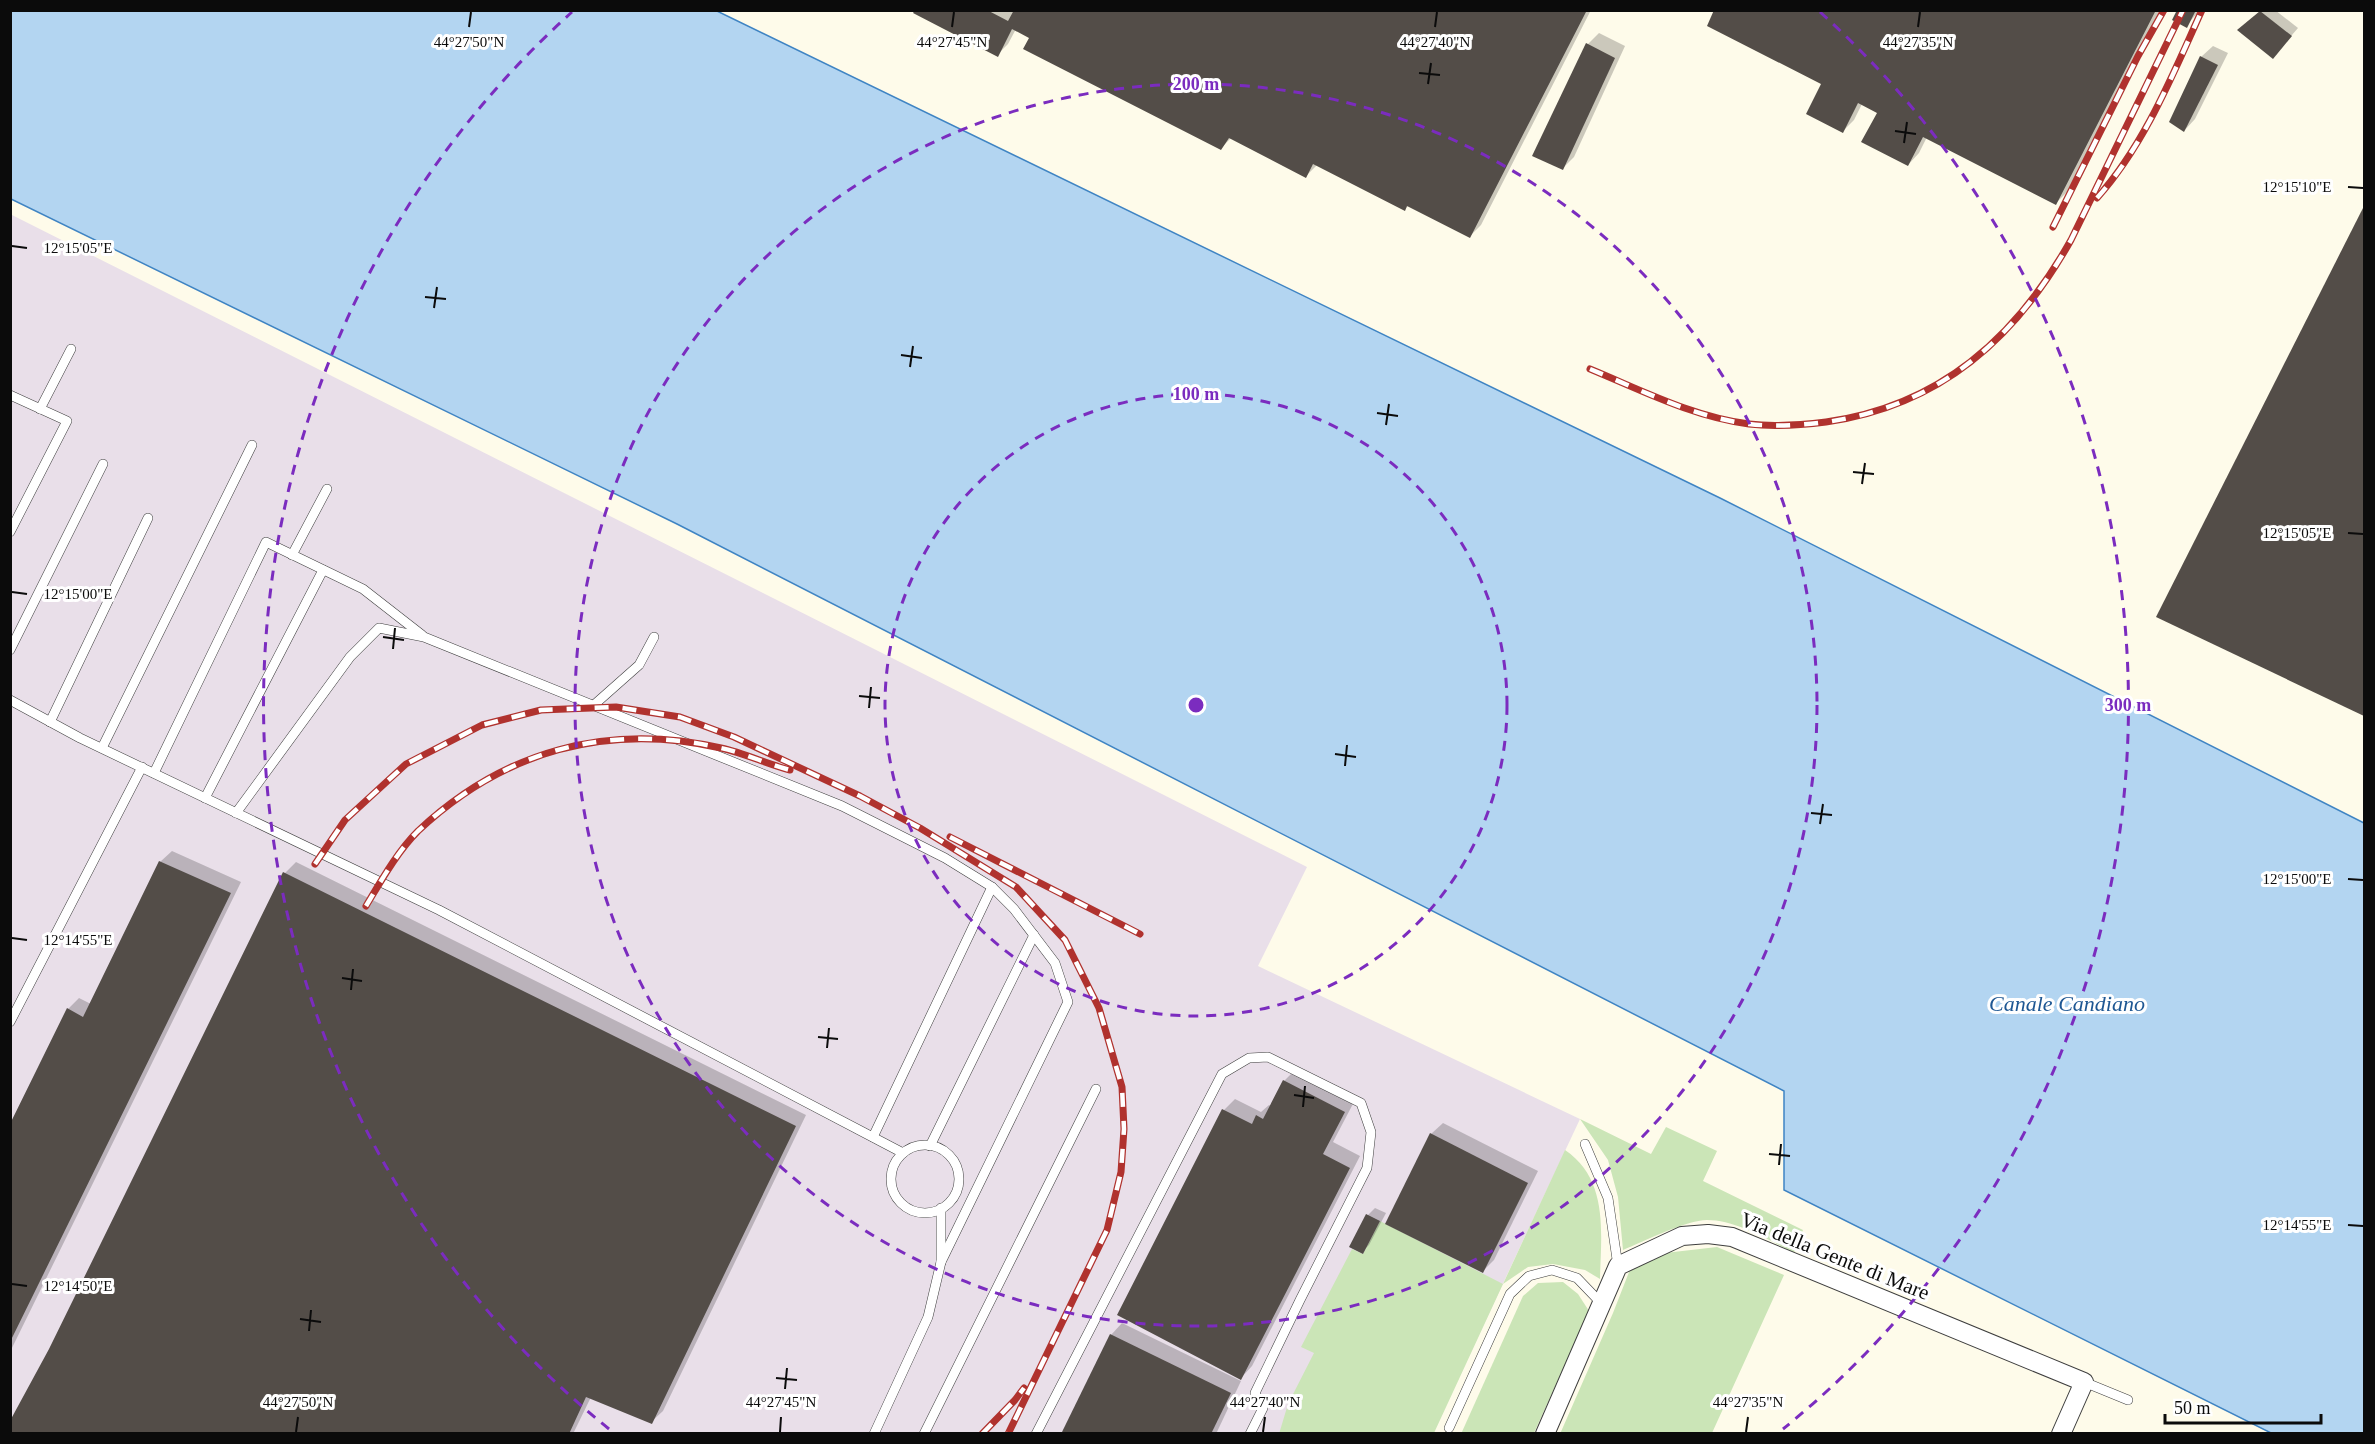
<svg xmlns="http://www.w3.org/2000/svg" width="2375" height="1444" font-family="'Times New Roman',serif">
  <rect width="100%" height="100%" fill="#fefbea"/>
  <polygon fill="#e9dfe9" points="10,214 1307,867 1258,966 1580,1119 1433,1433 11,1433"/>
  <g fill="#cbe5b7">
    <path d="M 1580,1119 L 1651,1154 L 1666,1127 L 1717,1151 L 1703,1181 L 1803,1230 L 1794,1253 C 1769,1240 1736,1220 1707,1220 C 1687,1220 1642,1242 1623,1250 L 1618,1197 L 1608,1160 Z"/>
    <path d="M 1565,1150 C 1609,1180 1601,1233 1600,1279 L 1585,1270 L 1553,1264 L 1528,1267 L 1503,1284 L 1434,1433 L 1279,1434 L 1288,1404 L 1314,1353 L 1301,1347 L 1352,1249 L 1363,1254 L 1380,1221 L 1503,1284 Z"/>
    <polygon points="1717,1247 1784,1275 1712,1433 1560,1434 1613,1313 1631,1267 1665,1253"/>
    <polygon points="1563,1282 1578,1294 1589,1311 1534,1433 1461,1434 1523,1296 1538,1283"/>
  </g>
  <polygon fill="#b3d5f1" stroke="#3f84c3" stroke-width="1.5" points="10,11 717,11 1720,498 2364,823 2364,1433 2271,1433 1784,1190 1784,1091 677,524 11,199"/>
  <g fill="#0003">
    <polygon points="916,10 1591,10 1481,225 1470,236 1409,205 1405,209 1317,165 1306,176 1231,138 1221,148 1016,29 1008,44 997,55"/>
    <polygon points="1716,10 2161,10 2067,192 2056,203 1927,137 1919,153 1908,165 1879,112 1862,104 1854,120 1843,131 1823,84"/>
    <polygon points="2178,10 2200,10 2186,26"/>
    <polygon points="2262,10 2275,10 2298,28 2273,57 2246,23"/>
    <polygon points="1599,33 1625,46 1574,157 1562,169 1534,155 1588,44"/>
    <polygon points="2213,46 2228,53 2195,119 2184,131 2201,57"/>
    <polygon points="2364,209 2364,714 2158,617"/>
    <polygon points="172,851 241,882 10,1352 10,1124 68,1009 79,998 91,1004 160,862"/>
    <polygon points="296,862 806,1115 663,1411 651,1422 591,1397 573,1434 10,1434 12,1420 50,1350 285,873"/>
    <polygon points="1295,1070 1355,1100 1333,1142 1360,1156 1252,1366 1241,1378 1119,1315 1224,1110 1235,1099 1261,1112 1269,1105 1271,1106 1284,1081"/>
    <polygon points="1443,1123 1538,1171 1494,1260 1483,1271 1431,1134"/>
    <polygon points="1375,1208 1386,1213 1369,1245 1362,1252 1368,1215"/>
    <polygon points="1122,1323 1241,1381 1216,1434 1063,1434 1111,1335"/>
  </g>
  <g fill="#534d48">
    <polygon points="915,10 987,10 1008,21 1014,10 1587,10 1470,238 1407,206 1405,211 1313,164 1306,178 1229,138 1221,150 1023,49 1029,38 1012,29 998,57 913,13"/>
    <polygon points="1714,10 2156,10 2056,205 1923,137 1908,166 1861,142 1877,113 1858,103 1843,133 1806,114 1821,84 1707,26"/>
    <polygon points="2177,10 2196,10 2187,28 2172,20"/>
    <polygon points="2260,11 2292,36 2273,59 2237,30"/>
    <polygon points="1586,43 1615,58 1563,170 1532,156"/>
    <polygon points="2200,56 2218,65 2184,132 2169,122"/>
    <polygon points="2364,206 2364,716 2156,617"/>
    <polygon points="159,861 231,893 10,1342 10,1124 67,1008 83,1017"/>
    <polygon points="283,872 796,1126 652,1424 586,1397 569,1434 10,1434 11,1419 49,1349"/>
    <polygon points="1283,1080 1345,1112 1323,1154 1350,1168 1241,1380 1117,1315 1222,1109 1252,1124 1256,1115 1263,1119"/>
    <polygon points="1430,1133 1528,1183 1483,1273 1385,1224"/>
    <polygon points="1366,1214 1380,1221 1363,1254 1349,1247"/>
    <polygon points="1110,1334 1231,1393 1211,1434 1061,1434"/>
  </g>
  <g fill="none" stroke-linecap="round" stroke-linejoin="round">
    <g stroke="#3e3e3e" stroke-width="10">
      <g id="service">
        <polyline points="10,395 67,421 10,532"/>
        <polyline points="40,409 71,349"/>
        <polyline points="292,555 327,489"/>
        <polyline points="10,650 103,464"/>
        <polyline points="10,700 80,738 439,910 903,1153"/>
        <polyline points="595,704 639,665 654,637"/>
        <polyline points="50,722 148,518"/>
        <polyline points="102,748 252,445"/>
        <polyline points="154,773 266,542 363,589 422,635"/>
        <polyline points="205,798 323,570"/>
        <polyline points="236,813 350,657 379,628 424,637 842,806 945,858 992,887 1014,909 1055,963 1068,1002 941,1262"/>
        <polyline points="10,1022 142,767"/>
        <polyline points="873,1137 992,887"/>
        <polyline points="1585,1144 1608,1198 1618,1266"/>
        <circle cx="925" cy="1179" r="34"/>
        <polyline points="930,1146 1034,935"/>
        <polyline points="2084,1382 2128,1400"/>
        <polyline points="1449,1428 1510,1294 1529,1276 1552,1270 1577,1278 1601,1303"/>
        <polyline points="874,1434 928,1317 941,1262 941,1208"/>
        <polyline points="924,1434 1096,1089"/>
        <polyline points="1036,1434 1222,1074 1249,1058 1268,1057 1361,1103 1371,1132 1367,1168 1300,1300 1255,1393 1263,1408 1250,1434"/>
      </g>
    </g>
    <g stroke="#3e3e3e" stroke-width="20">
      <polyline id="minor" points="1545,1434 1618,1266 1682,1236 1708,1234 1732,1237 2084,1382 2061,1434"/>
    </g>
    <use href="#service" stroke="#fff" stroke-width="9"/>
    <use href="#minor" stroke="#fff" stroke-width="18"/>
    <g stroke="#b0322e" stroke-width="7">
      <g id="rail">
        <path d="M 2097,198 C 2145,144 2172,76 2202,10"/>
        <polyline points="2053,227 2138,56 2164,10"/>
        <path d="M 1590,369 C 1641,390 1693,417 1749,424 C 1774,427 1801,425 1826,422 C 1940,406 2016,338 2071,240 L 2183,10"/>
        <polyline points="950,837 1140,934"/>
        <polyline points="315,864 345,820 406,764 482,725 541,710 616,707 680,717 734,737 860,796 920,828 1016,887 1065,940 1099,1008 1122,1087 1124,1129 1121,1172 1107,1230 1008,1434"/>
        <path d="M 366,906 C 381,881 397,852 418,831 C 503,751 607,722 721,748 C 744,753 767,764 790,770"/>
        <polyline points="982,1434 1015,1400 1024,1388"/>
      </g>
    </g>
    <use href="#rail" stroke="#fff" stroke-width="4.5" stroke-dasharray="14" stroke-linecap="butt"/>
  </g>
  <path fill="none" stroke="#0b0b0b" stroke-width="2" d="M 469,27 L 471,12M 952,27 L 954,12M 1435,27 L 1437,12M 1918,27 L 1920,12M 1419,73 L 1440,75M 1428,84 L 1431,63M 1895,131 L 1916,134M 1904,143 L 1907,122M 2348,187 L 2363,188M 12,246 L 27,248M 425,297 L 446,299M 434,308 L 437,287M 901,355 L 922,358M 910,367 L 913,346M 1377,413 L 1398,416M 1386,425 L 1389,404M 1853,472 L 1874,474M 1862,484 L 1865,463M 2348,533 L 2363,534M 12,592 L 27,594M 383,637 L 404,640M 393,649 L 395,628M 859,696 L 880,698M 869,708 L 871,687M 1335,754 L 1356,757M 1345,766 L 1347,745M 1811,813 L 1832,815M 1820,824 L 1823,804M 2348,879 L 2363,880M 12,938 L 27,940M 342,978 L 362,981M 351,990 L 353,969M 818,1037 L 838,1039M 827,1048 L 829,1028M 1294,1095 L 1314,1098M 1303,1107 L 1305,1086M 1769,1154 L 1790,1156M 1779,1165 L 1781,1144M 2348,1225 L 2363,1226M 12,1284 L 27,1286M 300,1319 L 321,1322M 309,1331 L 311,1310M 776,1378 L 797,1380M 785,1389 L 787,1368M 296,1432 L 298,1417M 780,1432 L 781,1417M 1263,1432 L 1265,1417M 1746,1432 L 1748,1417"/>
  <g fill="none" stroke="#7b2cbf" stroke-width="3" stroke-dasharray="10 8">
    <circle cx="1196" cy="705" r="311"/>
    <circle cx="1196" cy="705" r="621"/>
    <path d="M609 1429A932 932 0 0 1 572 12M1820 12A932 932 0 0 1 1783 1429"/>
  </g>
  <g text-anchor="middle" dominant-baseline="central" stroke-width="6" stroke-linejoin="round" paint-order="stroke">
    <g font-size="21" fill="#0b0b0b" stroke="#fff">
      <text transform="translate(1835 1256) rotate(22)">Via della Gente di Mare</text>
    </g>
    <g font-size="22" font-style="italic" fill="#1e5793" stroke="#fff">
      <text x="2067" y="1003">Canale Candiano</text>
    </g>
  </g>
  <g font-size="15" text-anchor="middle" fill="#0b0b0b" stroke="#fff" stroke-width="6" stroke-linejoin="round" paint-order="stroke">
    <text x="469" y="47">44°27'50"N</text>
    <text x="952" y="47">44°27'45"N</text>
    <text x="1435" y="47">44°27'40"N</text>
    <text x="1918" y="47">44°27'35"N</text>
    <text x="2297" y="192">12°15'10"E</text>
    <text x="78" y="253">12°15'05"E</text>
    <text x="2297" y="538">12°15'05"E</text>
    <text x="78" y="599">12°15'00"E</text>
    <text x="2297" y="884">12°15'00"E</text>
    <text x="78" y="945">12°14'55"E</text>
    <text x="2297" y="1230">12°14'55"E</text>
    <text x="78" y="1291">12°14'50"E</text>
    <text x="298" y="1407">44°27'50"N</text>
    <text x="781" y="1407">44°27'45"N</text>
    <text x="1265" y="1407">44°27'40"N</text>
    <text x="1748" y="1407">44°27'35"N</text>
  </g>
  <circle cx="1196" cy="705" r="9" fill="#7b2cbf" stroke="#fff" stroke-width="3"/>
  <g font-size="18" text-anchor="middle" font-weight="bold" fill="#7b2cbf" stroke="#fff" stroke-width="6" stroke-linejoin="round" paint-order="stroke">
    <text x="1196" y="90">200 m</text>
    <text x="1196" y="400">100 m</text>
    <text x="2128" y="711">300 m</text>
  </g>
  <rect width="2375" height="1444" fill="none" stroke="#0b0b0b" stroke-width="24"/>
  <path d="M2165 1414v9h156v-9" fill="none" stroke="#0b0b0b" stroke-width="3"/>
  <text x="2174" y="1414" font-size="18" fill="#0b0b0b" stroke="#ffffff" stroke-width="4.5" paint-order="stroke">50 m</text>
</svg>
